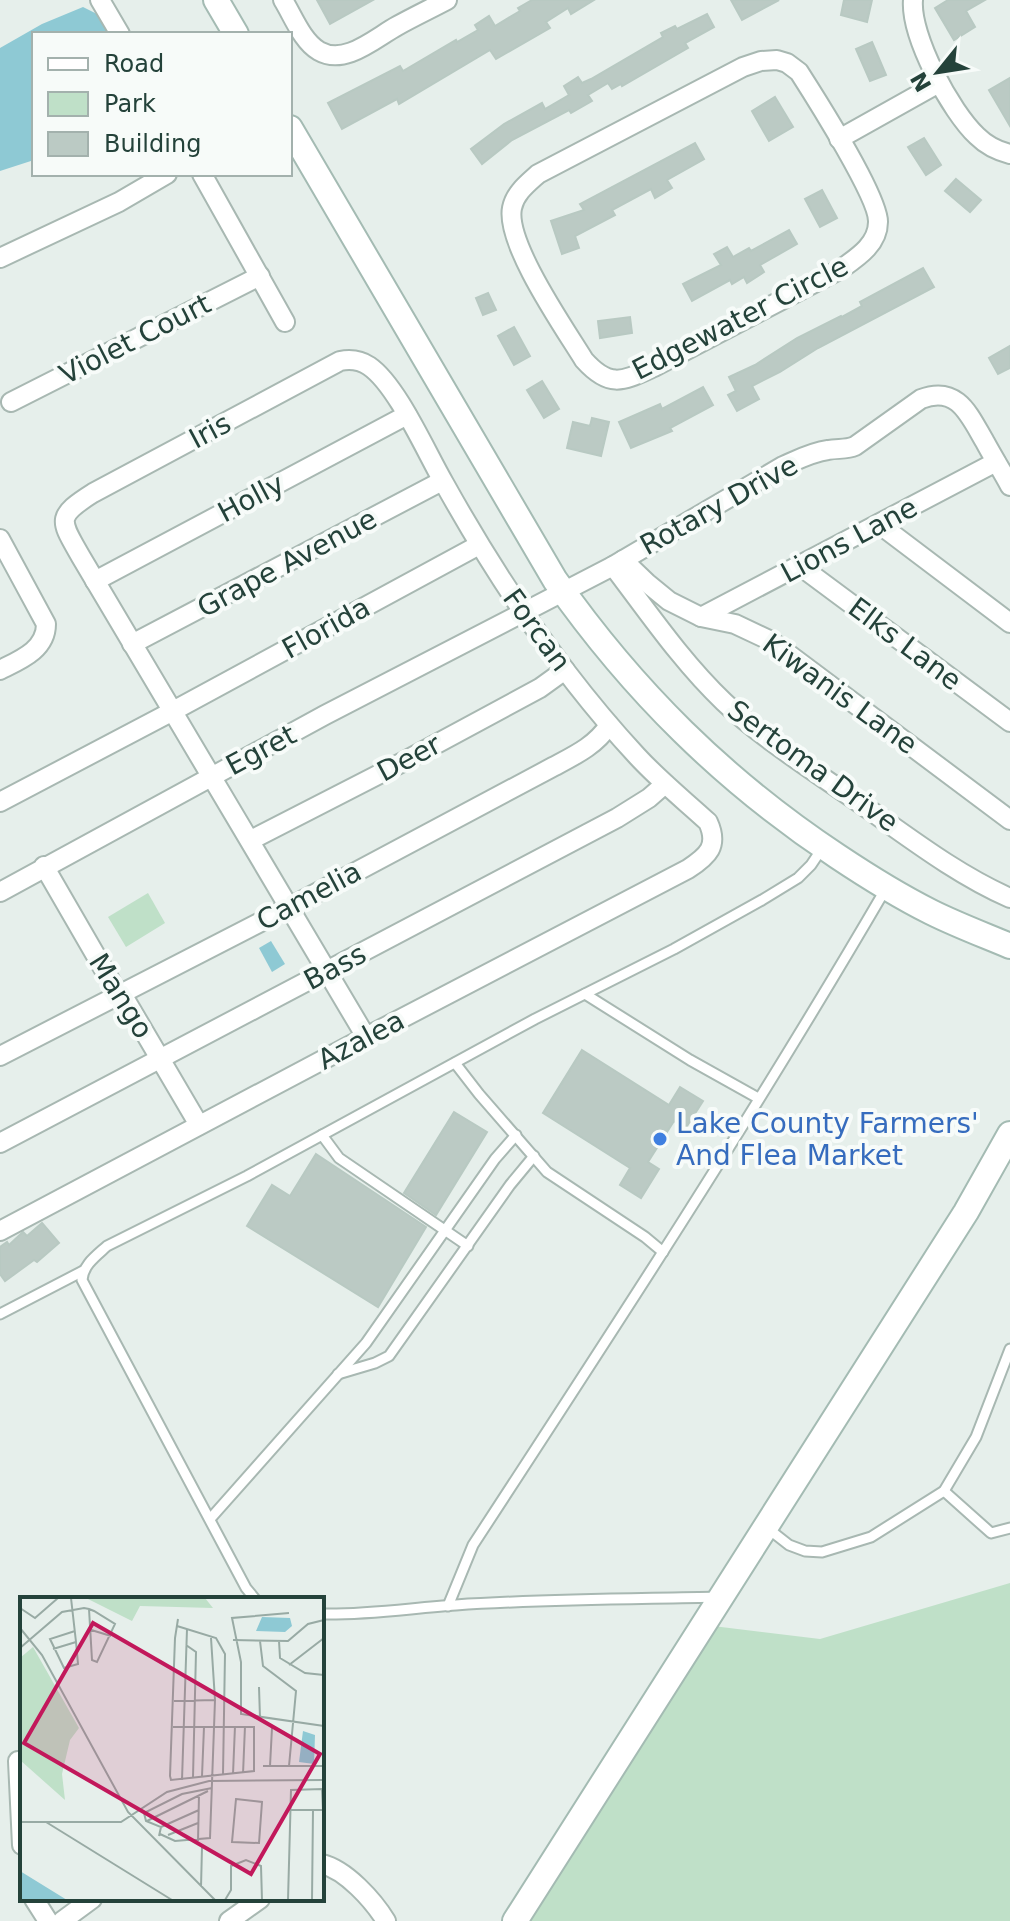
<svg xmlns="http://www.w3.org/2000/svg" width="1010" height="1921" font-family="'DejaVu Sans',sans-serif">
  <rect width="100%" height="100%" fill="#e6efeb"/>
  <g fill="#bfe0c8">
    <polygon points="148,893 165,923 126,947 108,917"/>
    <polygon points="1010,1583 1010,1921 525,1921 713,1626 820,1639"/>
  </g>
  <g fill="#8ec9d4">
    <polygon points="83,7 103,17 110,34 34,34 34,160 0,171 0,48 42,24"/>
    <polygon points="271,941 285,964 272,972 259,948"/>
  </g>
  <g fill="#bbcac4" stroke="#b8c9c2" stroke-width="2">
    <polygon points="317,0 373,0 330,24"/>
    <polygon points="532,0 594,0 571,14 568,8 546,22 550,28 496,59 490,50 399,104 397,99 342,129 328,103 400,66 403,71 456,40 457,42 478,30 475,25 489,16 495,26 520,11 518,8"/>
    <polygon points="731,0 779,0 742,20"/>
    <polygon points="844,0 872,0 867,22 841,15"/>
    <polygon points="948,0 985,0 966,11 975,27 954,40 935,8"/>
    <polygon points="707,14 714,27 685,43 688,48 622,86 621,84 612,89 608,83 588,95 592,101 571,113 569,110 512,140 482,164 471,149 504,124 542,103 545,109 569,95 564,86 578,77 582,83 591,79 663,37 661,33 675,26 677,29"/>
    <polygon points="872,42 886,75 870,81 856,49"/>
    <polygon points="1010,78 1010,126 989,90"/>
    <polygon points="775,97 793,127 769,141 752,111"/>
    <polygon points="924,138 941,165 926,175 908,147"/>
    <polygon points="695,143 704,159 667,180 672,188 655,198 651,189 612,210 615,215 575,236 579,248 562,254 551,221 584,210 580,204"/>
    <polygon points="956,179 981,200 970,212 945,191"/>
    <polygon points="822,190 837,218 820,227 805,199"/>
    <polygon points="789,230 797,244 760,265 764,272 747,283 744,277 732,284 730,280 692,301 683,284 721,265 714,254 727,247 733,257 749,248 751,251"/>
    <polygon points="923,268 934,287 818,348 780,372 752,386 759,399 737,411 728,395 736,391 729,377 755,365 797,338 841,316 842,317 862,306 860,302"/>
    <polygon points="488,293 496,310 483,315 476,298"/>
    <polygon points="630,317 632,333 600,338 598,321"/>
    <polygon points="514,327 530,356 514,365 498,336"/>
    <polygon points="1010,346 1010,368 998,374 989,358"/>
    <polygon points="542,381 559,409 544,418 527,390"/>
    <polygon points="703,387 713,405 670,428 672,431 631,448 619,422 660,404 662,409"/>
    <polygon points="592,418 609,422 601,456 567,448 573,422 590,426"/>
    <polygon points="582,1050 669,1105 680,1087 703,1101 685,1129 674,1121 648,1162 659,1169 641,1198 620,1185 630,1168 543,1113"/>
    <polygon points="454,1112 487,1132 436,1215 404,1193"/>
    <polygon points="316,1154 426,1227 378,1307 247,1226 272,1185 290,1196"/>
    <polygon points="42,1223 59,1243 37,1262 34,1260 5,1281 0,1274 0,1247 7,1242 9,1245 23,1232 27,1236"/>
  </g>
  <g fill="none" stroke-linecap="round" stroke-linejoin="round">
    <g stroke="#a8b8b2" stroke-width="13">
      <g id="service">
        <polyline points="585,994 690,1060 758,1098"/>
        <polyline points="455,1063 479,1094 547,1172 645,1237 663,1252"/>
        <polyline points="322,1135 339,1158 468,1246"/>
        <polyline points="0,1314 83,1271"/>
        <polyline points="338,1374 375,1363 389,1356 510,1185 534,1156"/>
        <polyline points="944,1491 991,1533 1010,1528"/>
        <polyline points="210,1519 366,1343 495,1159 516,1135"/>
        <polyline points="766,1527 789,1545 805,1551 822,1552 871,1537 944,1491 976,1437 1010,1349"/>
        <path d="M 255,1599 L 246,1588 L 82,1280 C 83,1265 96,1256 107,1246 L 247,1176 L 535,1019 L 674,949 L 762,900 L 798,878 L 811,865 L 823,847"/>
        <path d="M 448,1606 L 473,1545 C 614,1329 755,1113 885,890"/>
        <path d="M 322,1614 C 367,1615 411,1608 456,1605 C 543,1599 631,1599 718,1597"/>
      </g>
    </g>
    <g stroke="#a8b8b2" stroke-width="22">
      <g id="minor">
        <polyline points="100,0 120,34"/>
        <path d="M 283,0 C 293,16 302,41 319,51 C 345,66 375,38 397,26 C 413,17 430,9 447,0"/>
        <path d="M 913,0 C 910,36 951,112 977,136 C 986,145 998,151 1010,154"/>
        <path d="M 777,60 L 787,63 L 799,72 C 815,97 879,198 878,222 C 878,244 858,257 841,269 L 654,367 C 623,381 610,389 584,360 C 565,329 505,243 512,208 C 515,193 527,184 538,174 L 743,67 L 761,61 Z"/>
        <polyline points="839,139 939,83"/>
        <polyline points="202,174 285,322"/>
        <polyline points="0,258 119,202 167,174"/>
        <polyline points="11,402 260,276"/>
        <polyline points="879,524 1010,623"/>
        <path d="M 0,539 L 46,624 C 46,650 20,660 0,670"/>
        <polyline points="623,560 647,583 669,601 701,617 735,624 771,641 1010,820"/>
        <path d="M 613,566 C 648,612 682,662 724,702 C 762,738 808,767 851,797 C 902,832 953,873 1010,898"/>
        <polyline points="800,566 1010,722"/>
        <polyline points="95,581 407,415"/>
        <polyline points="701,617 996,462"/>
        <polyline points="132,644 442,481"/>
        <polyline points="0,802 173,711 479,545"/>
        <polyline points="251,840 401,763 540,688 565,670"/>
        <polyline points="44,866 114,987 122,994 199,1125"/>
        <path d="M 0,892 L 325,715 L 613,566 L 783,466 C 797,460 812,452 828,450 C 838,448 846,450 855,446 L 921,399 C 958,385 969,415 985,442 C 993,457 1002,471 1010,486"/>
        <path d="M 0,1056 L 290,907 L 549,769 C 571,757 595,747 609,725"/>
        <polyline points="0,1143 617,818 649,798 665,784"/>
        <path d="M 0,1231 L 366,1037 L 688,869 C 708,856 719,846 708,822 C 684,800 659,780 637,756 C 561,674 498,580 444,483 C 426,452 397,385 369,366 C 360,360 350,359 340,361 L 93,493 C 55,517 60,520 81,557 L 366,1037"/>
        <polyline points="18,1761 22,1845"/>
        <path d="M 322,1864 C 346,1870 373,1900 386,1921"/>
        <polyline points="34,1899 48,1921"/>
        <polyline points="62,1921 92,1899"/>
        <polyline points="229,1921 260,1899"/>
      </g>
    </g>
    <g stroke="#a4bbb3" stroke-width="28">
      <g id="secondary">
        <polyline points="216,0 236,34"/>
        <path d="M 290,128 L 555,580 C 633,691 724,781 837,856 C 867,876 899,896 931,912 C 957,925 984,935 1010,946"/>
        <polyline points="515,1921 966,1212 1010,1134"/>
      </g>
    </g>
    <use href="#service" stroke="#fff" stroke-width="9"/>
    <use href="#minor" stroke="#fff" stroke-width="18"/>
    <use href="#secondary" stroke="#fff" stroke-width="24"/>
  </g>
  <circle fill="#3f7fe0" stroke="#f7fbf9" stroke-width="3" cx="660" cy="1139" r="8"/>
  <g text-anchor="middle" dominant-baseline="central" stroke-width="8" stroke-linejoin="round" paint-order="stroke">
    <g font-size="28" fill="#24423a" stroke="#f7fbf9">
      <text transform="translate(740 318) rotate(-27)">Edgewater Circle</text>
      <text transform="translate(135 339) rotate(-27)">Violet Court</text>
      <text transform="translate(210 431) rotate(-28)">Iris</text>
      <text transform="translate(251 498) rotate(-28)">Holly</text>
      <text transform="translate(719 505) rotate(-29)">Rotary Drive</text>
      <text transform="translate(849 540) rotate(-28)">Lions Lane</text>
      <text transform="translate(287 563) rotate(-28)">Grape Avenue</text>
      <text transform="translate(326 628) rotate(-29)">Florida</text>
      <text transform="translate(537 630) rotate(54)">Forcan</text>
      <text transform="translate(905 644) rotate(37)">Elks Lane</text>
      <text transform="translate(840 694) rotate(36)">Kiwanis Lane</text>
      <text transform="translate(261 750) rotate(-28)">Egret</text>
      <text transform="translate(409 758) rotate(-28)">Deer</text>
      <text transform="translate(813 766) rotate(36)">Sertoma Drive</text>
      <text transform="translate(309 896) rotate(-28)">Camelia</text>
      <text transform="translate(335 967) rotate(-28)">Bass</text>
      <text transform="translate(121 996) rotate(58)">Mango</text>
      <text transform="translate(361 1040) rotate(-28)">Azalea</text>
    </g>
    <g font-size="28" fill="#366cbe" stroke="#f7fbf9" text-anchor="start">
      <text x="676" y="1123">Lake County Farmers'<tspan x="676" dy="32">And Flea Market</tspan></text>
    </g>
  </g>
  <g transform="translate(20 1597)">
    <rect width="304" height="304" fill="#e6efeb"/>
    <path d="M 66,1 L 185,1 L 193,11 L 120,9 L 112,24 ZM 13,50 L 59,131 L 50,143 L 42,177 L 45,203 L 0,163 L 0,61 Z" fill="#bfe0c8"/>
    <path d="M 242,20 L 270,21 L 272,29 L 265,35 L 236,34 ZM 283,134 L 295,138 L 294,167 L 279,165 ZM 0,274 L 47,303 L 0,303 Z" fill="#8ec9d4"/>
    <path fill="none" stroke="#98aaa4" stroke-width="2" d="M 51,1 L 56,45 L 58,67 L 44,71 L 30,42 L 55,34M 0,11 L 15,21 L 38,1M 269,16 L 212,21 L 221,65 L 221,117 L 304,129M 157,29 L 196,41 L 205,57 L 203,177M 0,31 L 22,58 L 108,215 L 195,303M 68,32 L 91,39M 213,43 L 268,44 L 288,27 L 304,23M 240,44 L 243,69 L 276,94 L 269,169M 259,44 L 260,61 L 285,76 L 304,78M 166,48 L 176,55 L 173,180M 0,51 L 42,15 L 64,11 L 69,12 L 74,14 L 95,27 L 77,65 L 72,63 L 69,12M 33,52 L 56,45M 269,68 L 304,41M 239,90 L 240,121M 154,104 L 195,103M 153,130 L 234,130 L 234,174 L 151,183 L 150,179 L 155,41 L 158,22M 243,169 L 304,169M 250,169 L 252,131M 303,169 L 304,142M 213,177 L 215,129M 223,177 L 225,129M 182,179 L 184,130M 162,183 L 167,32M 216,202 L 242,205 L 239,246 L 212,245 ZM 270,213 L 304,213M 127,224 L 188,194M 0,225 L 101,225 L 147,195 L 189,184 L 304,183M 26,225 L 152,303M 141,230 L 179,213M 140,237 L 155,244 L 190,241 L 195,103 L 191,41M 148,238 L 178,226M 139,239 L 141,230 L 126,224 L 124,216 L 162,197 L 192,191M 178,244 L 179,198M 181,290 L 182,250M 205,303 L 211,293 L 211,269 L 226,263 L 241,269 L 242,303M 268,303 L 271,193 L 302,192 L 303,213M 292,303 L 293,213"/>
    <path fill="#c2185b" fill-opacity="0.15" stroke="#c2185b" stroke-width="4" d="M 73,26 L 300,157 L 231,277 L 4,146 Z"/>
    <rect width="304" height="304" fill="none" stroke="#24423a" stroke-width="4"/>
  </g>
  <rect x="32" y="32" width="260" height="144" fill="#f7fbf9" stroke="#a3b1ad" stroke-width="2"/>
  <rect x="48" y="58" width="40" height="12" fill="#ffffff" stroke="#a3b1ad" stroke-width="2"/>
  <text x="104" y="72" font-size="24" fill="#24423a">Road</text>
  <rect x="48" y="92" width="40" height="24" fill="#bfe0c8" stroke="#a3b1ad" stroke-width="2"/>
  <text x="104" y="112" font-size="24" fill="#24423a">Park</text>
  <rect x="48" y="132" width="40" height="24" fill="#bbcac4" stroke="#a3b1ad" stroke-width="2"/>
  <text x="104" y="152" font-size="24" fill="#24423a">Building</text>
  <g transform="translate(938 72) rotate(240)" stroke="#f7fbf9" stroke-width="6" paint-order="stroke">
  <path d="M0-6L14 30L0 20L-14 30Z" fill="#24423a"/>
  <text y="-12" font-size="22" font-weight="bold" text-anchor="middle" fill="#24423a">N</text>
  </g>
</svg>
